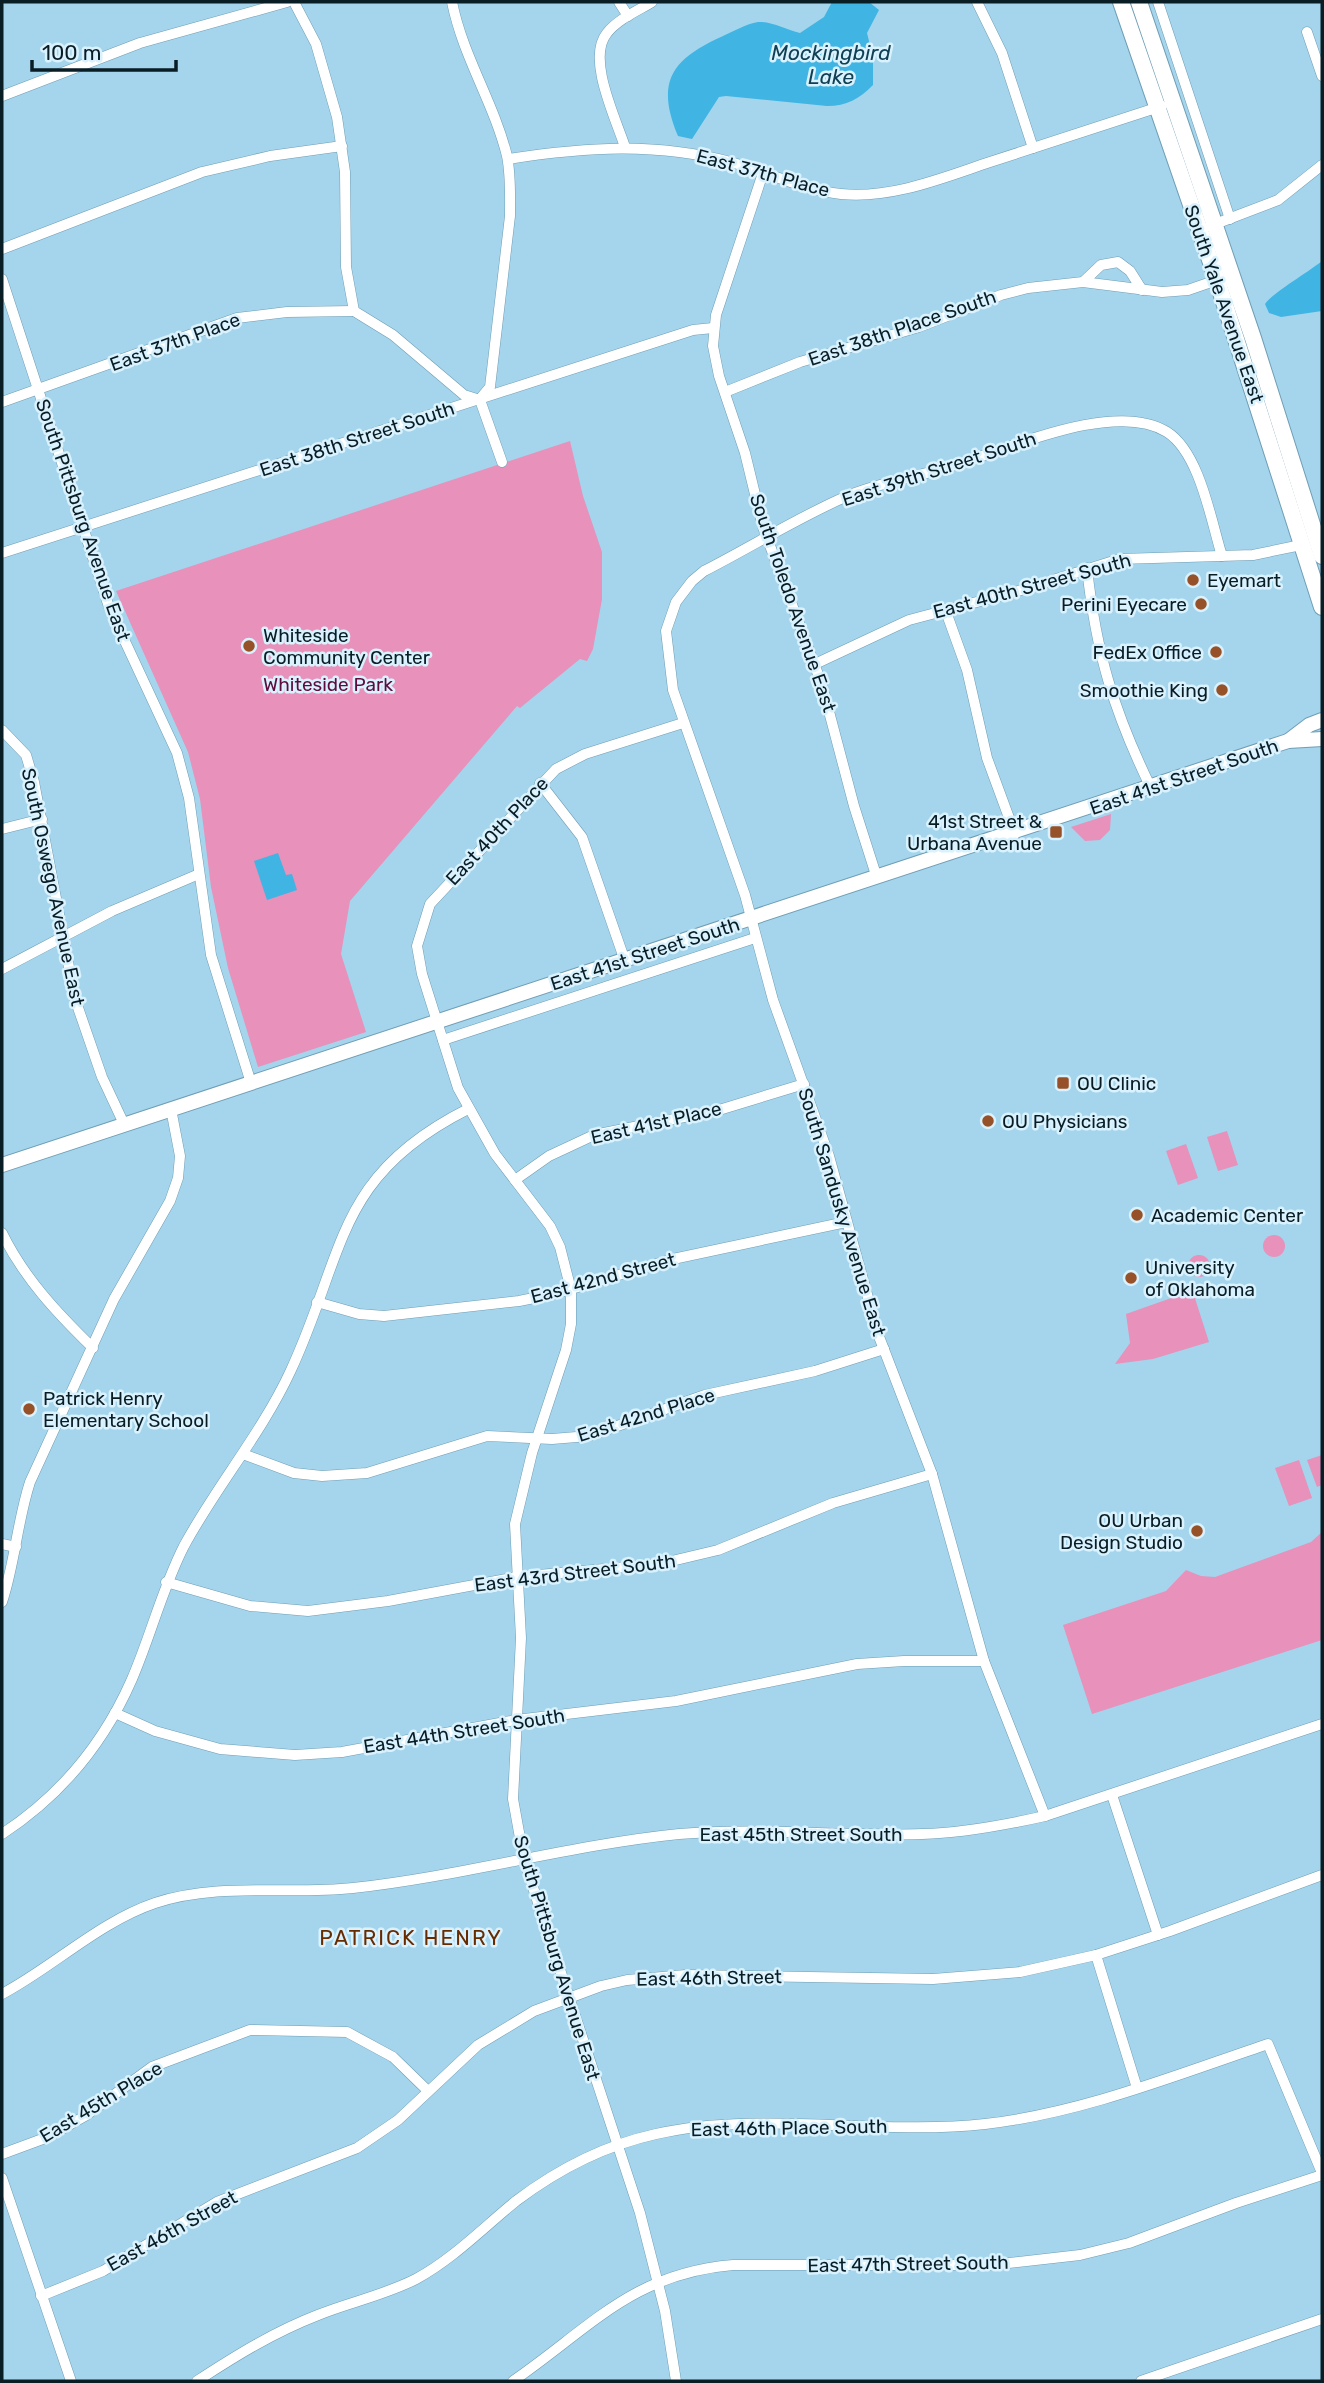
<svg xmlns="http://www.w3.org/2000/svg" width="1324" height="2383" font-family="Rubik,sans-serif">
  <rect width="100%" height="100%" fill="#a4d5ec"/>
  <g fill="#e791bb">
    <polygon points="570,441 583,496 602,552 602,599 593,649 587,661 580,659 520,708 517,706 350,901 341,954 366,1032 258,1067 228,968 211,887 200,799 188,752 116,591"/>
    <polygon points="1111,814 1110,830 1100,840 1085,841 1071,827"/>
    <polygon points="1227,1131 1238,1165 1218,1171 1207,1137"/>
    <polygon points="1186,1144 1198,1178 1178,1185 1166,1151"/>
    <circle cx="1274" cy="1246" r="11"/>
    <circle cx="1199" cy="1266" r="11"/>
    <polygon points="1192,1284 1195,1285 1192,1289 1209,1342 1153,1359 1115,1364 1130,1343 1126,1314 1177,1296"/>
    <polygon points="1322,1455 1322,1485 1317,1487 1307,1460"/>
    <polygon points="1299,1460 1312,1498 1289,1506 1275,1468"/>
    <polygon points="1322,1532 1322,1640 1092,1714 1063,1625 1166,1591 1186,1570 1201,1576 1215,1577 1311,1542"/>
  </g>
  <g fill="#40b4e3">
    <path d="M 832,2 L 869,2 L 879,10 L 867,33 L 873,57 L 873,85 C 859,99 847,106 827,106 L 726,96 L 719,97 L 692,139 L 678,136 C 655,81 672,59 723,36 C 734,31 746,24 758,22 C 771,21 787,30 800,33 L 824,17 Z"/>
    <path d="M 1322,261 L 1322,311 L 1281,317 L 1269,313 L 1265,304 C 1271,294 1310,271 1322,261 Z"/>
    <polygon points="278,853 286,875 292,874 297,890 267,900 254,861"/>
  </g>
  <g fill="none" stroke-linecap="round" stroke-linejoin="round">
    <g stroke="#6f9eb5" stroke-width="11">
      <g id="minor">
        <polyline points="294,2 316,44 337,117 345,172 346,267 354,311 393,335 464,395 480,400"/>
        <path d="M 452,2 C 463,57 494,103 507,156 C 511,176 510,197 510,216 L 490,387 L 480,399"/>
        <polyline points="619,2 628,16"/>
        <polyline points="977,2 1002,53 1033,148"/>
        <polyline points="1158,2 1230,219"/>
        <polyline points="1307,32 1322,76"/>
        <polyline points="2,96 140,43 287,2"/>
        <path d="M 625,147 C 616,119 586,58 607,33 C 618,19 637,11 652,2"/>
        <path d="M 508,159 C 586,147 656,142 734,163 C 769,173 804,190 841,194 C 892,199 942,178 990,162 C 1048,143 1105,124 1162,106"/>
        <polyline points="763,173 716,315 713,346 719,376 745,453 763,527 822,685 854,806 877,878"/>
        <polyline points="1210,226 1278,200 1322,165"/>
        <polyline points="2,249 202,172 270,156 342,146"/>
        <polyline points="2,279 109,607 177,753 189,798 211,955 251,1083"/>
        <polyline points="1083,282 1101,265 1118,262 1130,271 1142,290"/>
        <polyline points="725,392 800,362 919,327 1001,295 1028,288 1083,282 1162,292 1188,290 1217,280"/>
        <polyline points="480,400 502,462"/>
        <polyline points="2,402 237,318 287,312 354,311"/>
        <polyline points="2,553 693,330 713,328"/>
        <path d="M 1087,568 C 1096,653 1114,712 1151,788"/>
        <polyline points="945,609 967,670 987,758 1015,834"/>
        <polyline points="815,664 909,620 1018,591 1120,559 1253,555 1301,545"/>
        <polyline points="2,730 26,755 34,782 75,999 102,1077 124,1124"/>
        <polyline points="540,783 582,837 625,961"/>
        <polyline points="2,829 42,819"/>
        <polyline points="2,969 112,911 199,874"/>
        <polyline points="443,1040 755,938"/>
        <polyline points="515,1180 549,1156 594,1135 719,1110 804,1084"/>
        <path d="M 2,1233 C 24,1278 57,1313 93,1348"/>
        <polyline points="317,1302 359,1314 384,1316 519,1301 554,1294 673,1259 846,1222"/>
        <polyline points="243,1454 294,1473 322,1476 367,1473 487,1436 552,1439 589,1436 705,1395 815,1371 884,1349"/>
        <polyline points="2,1544 16,1547"/>
        <polyline points="166,1582 250,1606 308,1611 388,1601 517,1577 659,1564 718,1550 833,1503 932,1474"/>
        <path d="M 2,1602 C 15,1563 17,1522 30,1482 L 114,1299 L 170,1201 L 178,1178 L 180,1156 L 171,1109"/>
        <polyline points="115,1713 155,1731 220,1749 295,1755 342,1752 516,1720 676,1701 857,1664 904,1661 984,1661"/>
        <polyline points="1112,1795 1158,1935"/>
        <path d="M 1045,1816 L 984,1661 L 932,1474 L 878,1334 L 829,1156 L 773,1000 L 745,895 L 673,690 L 666,631 L 676,602 L 692,581 L 704,571 C 751,547 797,518 845,497 C 880,482 917,477 952,466 C 1006,450 1115,399 1167,432 C 1200,453 1211,521 1222,556"/>
        <path d="M 2,1834 C 60,1796 104,1743 132,1679 C 151,1635 162,1589 184,1546 C 217,1485 262,1433 291,1370 C 346,1251 335,1176 468,1109"/>
        <polyline points="1096,1955 1137,2088"/>
        <path d="M 2,1994 C 53,1967 99,1922 155,1903 C 220,1882 286,1895 353,1888 C 463,1876 570,1845 679,1834 C 761,1827 841,1837 922,1834 C 964,1833 1005,1825 1045,1816 L 1322,1724"/>
        <polyline points="2,2154 48,2137 85,2116 152,2067 250,2030 347,2032 393,2057 428,2091"/>
        <polyline points="2,2178 71,2381"/>
        <polyline points="41,2296 103,2271 217,2202 357,2148 398,2120 478,2045 534,2011 601,1986 627,1980 686,1975 933,1979 1020,1972 1096,1955 1170,1931 1322,1875"/>
        <path d="M 197,2381 C 237,2355 274,2332 318,2315 C 350,2302 385,2295 416,2279 C 453,2259 484,2227 516,2201 C 557,2170 606,2145 656,2134 C 758,2110 879,2136 985,2124 C 1082,2113 1176,2075 1268,2044 L 1322,2173"/>
        <path d="M 513,2381 C 590,2328 633,2273 733,2265 L 991,2265 L 1080,2255 L 1129,2243 L 1236,2203 L 1322,2175"/>
        <polyline points="676,2381 665,2311 640,2213 524,1860 513,1799 521,1638 515,1524 532,1453 566,1350 571,1324 571,1290 560,1247 550,1226 495,1154 458,1088 422,974 417,946 430,904 556,769 585,754 683,723"/>
        <polyline points="1141,2381 1322,2319"/>
      </g>
    </g>
    <g stroke="#6f9eb5" stroke-width="16">
      <g id="secondary">
        <polyline points="1288,741 1309,725 1322,720"/>
        <polyline points="2,1165 1288,741 1322,739"/>
      </g>
    </g>
    <g stroke="#6f9eb5" stroke-width="18">
      <g id="primary">
        <polyline points="1121,2 1217,280 1322,607"/>
        <polyline points="1139,2 1253,338 1322,556"/>
      </g>
    </g>
    <use href="#minor" stroke="#fff" stroke-width="10"/>
    <use href="#secondary" stroke="#fff" stroke-width="14"/>
    <use href="#primary" stroke="#fff" stroke-width="16"/>
  </g>
  <g fill="#975128" stroke="#d9f2fe" stroke-width="2.5">
    <circle cx="1193" cy="580" r="7"/>
    <circle cx="1201" cy="604" r="7"/>
    <circle cx="249" cy="646" r="7"/>
    <circle cx="1216" cy="652" r="7"/>
    <circle cx="1222" cy="690" r="7"/>
    <rect x="1049" y="825" width="14" height="14" rx="3.5"/>
    <rect x="1056" y="1076" width="14" height="14" rx="3.5"/>
    <circle cx="988" cy="1121" r="7"/>
    <circle cx="1137" cy="1215" r="7"/>
    <circle cx="1131" cy="1278" r="7"/>
    <circle cx="29" cy="1409" r="7"/>
    <circle cx="1197" cy="1531" r="7"/>
  </g>
  <g text-anchor="middle" dominant-baseline="central" stroke-width="5" stroke-linejoin="round" paint-order="stroke">
    <g font-size="19" fill="#091d25" stroke="#d9f2fe">
      <text transform="translate(763 173) rotate(15)">East 37th Place</text>
      <text transform="translate(1224 304) rotate(71)">South Yale Avenue East</text>
      <text transform="translate(902 328) rotate(-19)">East 38th Place South</text>
      <text transform="translate(175 342) rotate(-20)">East 37th Place</text>
      <text transform="translate(357 439) rotate(-18)">East 38th Street South</text>
      <text transform="translate(939 469) rotate(-18)">East 39th Street South</text>
      <text transform="translate(83 520) rotate(71)">South Pittsburg Avenue East</text>
      <text transform="translate(1032 586) rotate(-15)">East 40th Street South</text>
      <text transform="translate(793 603) rotate(71)">South Toledo Avenue East</text>
      <text transform="translate(1184 777) rotate(-19)">East 41st Street South</text>
      <text transform="translate(497 831) rotate(-47)">East 40th Place</text>
      <text transform="translate(53 887) rotate(78)">South Oswego Avenue East</text>
      <text transform="translate(645 954) rotate(-18)">East 41st Street South</text>
      <text transform="translate(656 1123) rotate(-13)">East 41st Place</text>
      <text transform="translate(842 1212) rotate(73)">South Sandusky Avenue East</text>
      <text transform="translate(603 1278) rotate(-15)">East 42nd Street</text>
      <text transform="translate(646 1415) rotate(-17)">East 42nd Place</text>
      <text transform="translate(575 1573) rotate(-7)">East 43rd Street South</text>
      <text transform="translate(464 1731) rotate(-9)">East 44th Street South</text>
      <text x="801" y="1834">East 45th Street South</text>
      <text transform="translate(557 1958) rotate(73)">South Pittsburg Avenue East</text>
      <text transform="translate(709 1978) rotate(-1)">East 46th Street</text>
      <text transform="translate(101 2102) rotate(-31)">East 45th Place</text>
      <text transform="translate(789 2128) rotate(-1)">East 46th Place South</text>
      <text transform="translate(172 2231) rotate(-29)">East 46th Street</text>
      <text transform="translate(908 2264) rotate(-1)">East 47th Street South</text>
    </g>
    <g font-size="19" fill="#091d25" stroke="#d9f2fe" text-anchor="start">
      <text x="1207" y="580">Eyemart</text>
      <text x="1187" y="604" text-anchor="end">Perini Eyecare</text>
      <text x="263" y="635">Whiteside<tspan x="263" dy="22">Community Center</tspan></text>
      <text x="1202" y="652" text-anchor="end">FedEx Office</text>
      <text x="1208" y="690" text-anchor="end">Smoothie King</text>
      <text x="1042" y="821" text-anchor="end">41st Street &amp;<tspan x="1042" dy="22">Urbana Avenue</tspan></text>
      <text x="1077" y="1083">OU Clinic</text>
      <text x="1002" y="1121">OU Physicians</text>
      <text x="1151" y="1215">Academic Center</text>
      <text x="1145" y="1267">University<tspan x="1145" dy="22">of Oklahoma</tspan></text>
      <text x="43" y="1398">Patrick Henry<tspan x="43" dy="22">Elementary School</tspan></text>
      <text x="1183" y="1520" text-anchor="end">OU Urban<tspan x="1183" dy="22">Design Studio</tspan></text>
    </g>
    <g font-size="19" fill="#5d0c3d" stroke="#d9f2fe">
      <text x="328" y="684">Whiteside Park</text>
    </g>
    <g font-size="21" font-style="italic" fill="#0f4054" stroke="#d9f2fe">
      <text x="831" y="52">Mockingbird<tspan x="831" dy="24">Lake</tspan></text>
    </g>
    <g font-size="21" letter-spacing="2" fill="#672b00" stroke="#d9f2fe">
      <text x="411" y="1937">PATRICK HENRY</text>
    </g>
  </g>
  <rect width="1324" height="2383" fill="none" stroke="#091d25" stroke-width="7"/>
  <path d="M32 60v10h144v-10" fill="none" stroke="#091d25" stroke-width="3.5"/>
  <text x="42" y="60" font-size="21" fill="#091d25" stroke="#d9f2fe" stroke-width="5" paint-order="stroke">100 m</text>
</svg>
